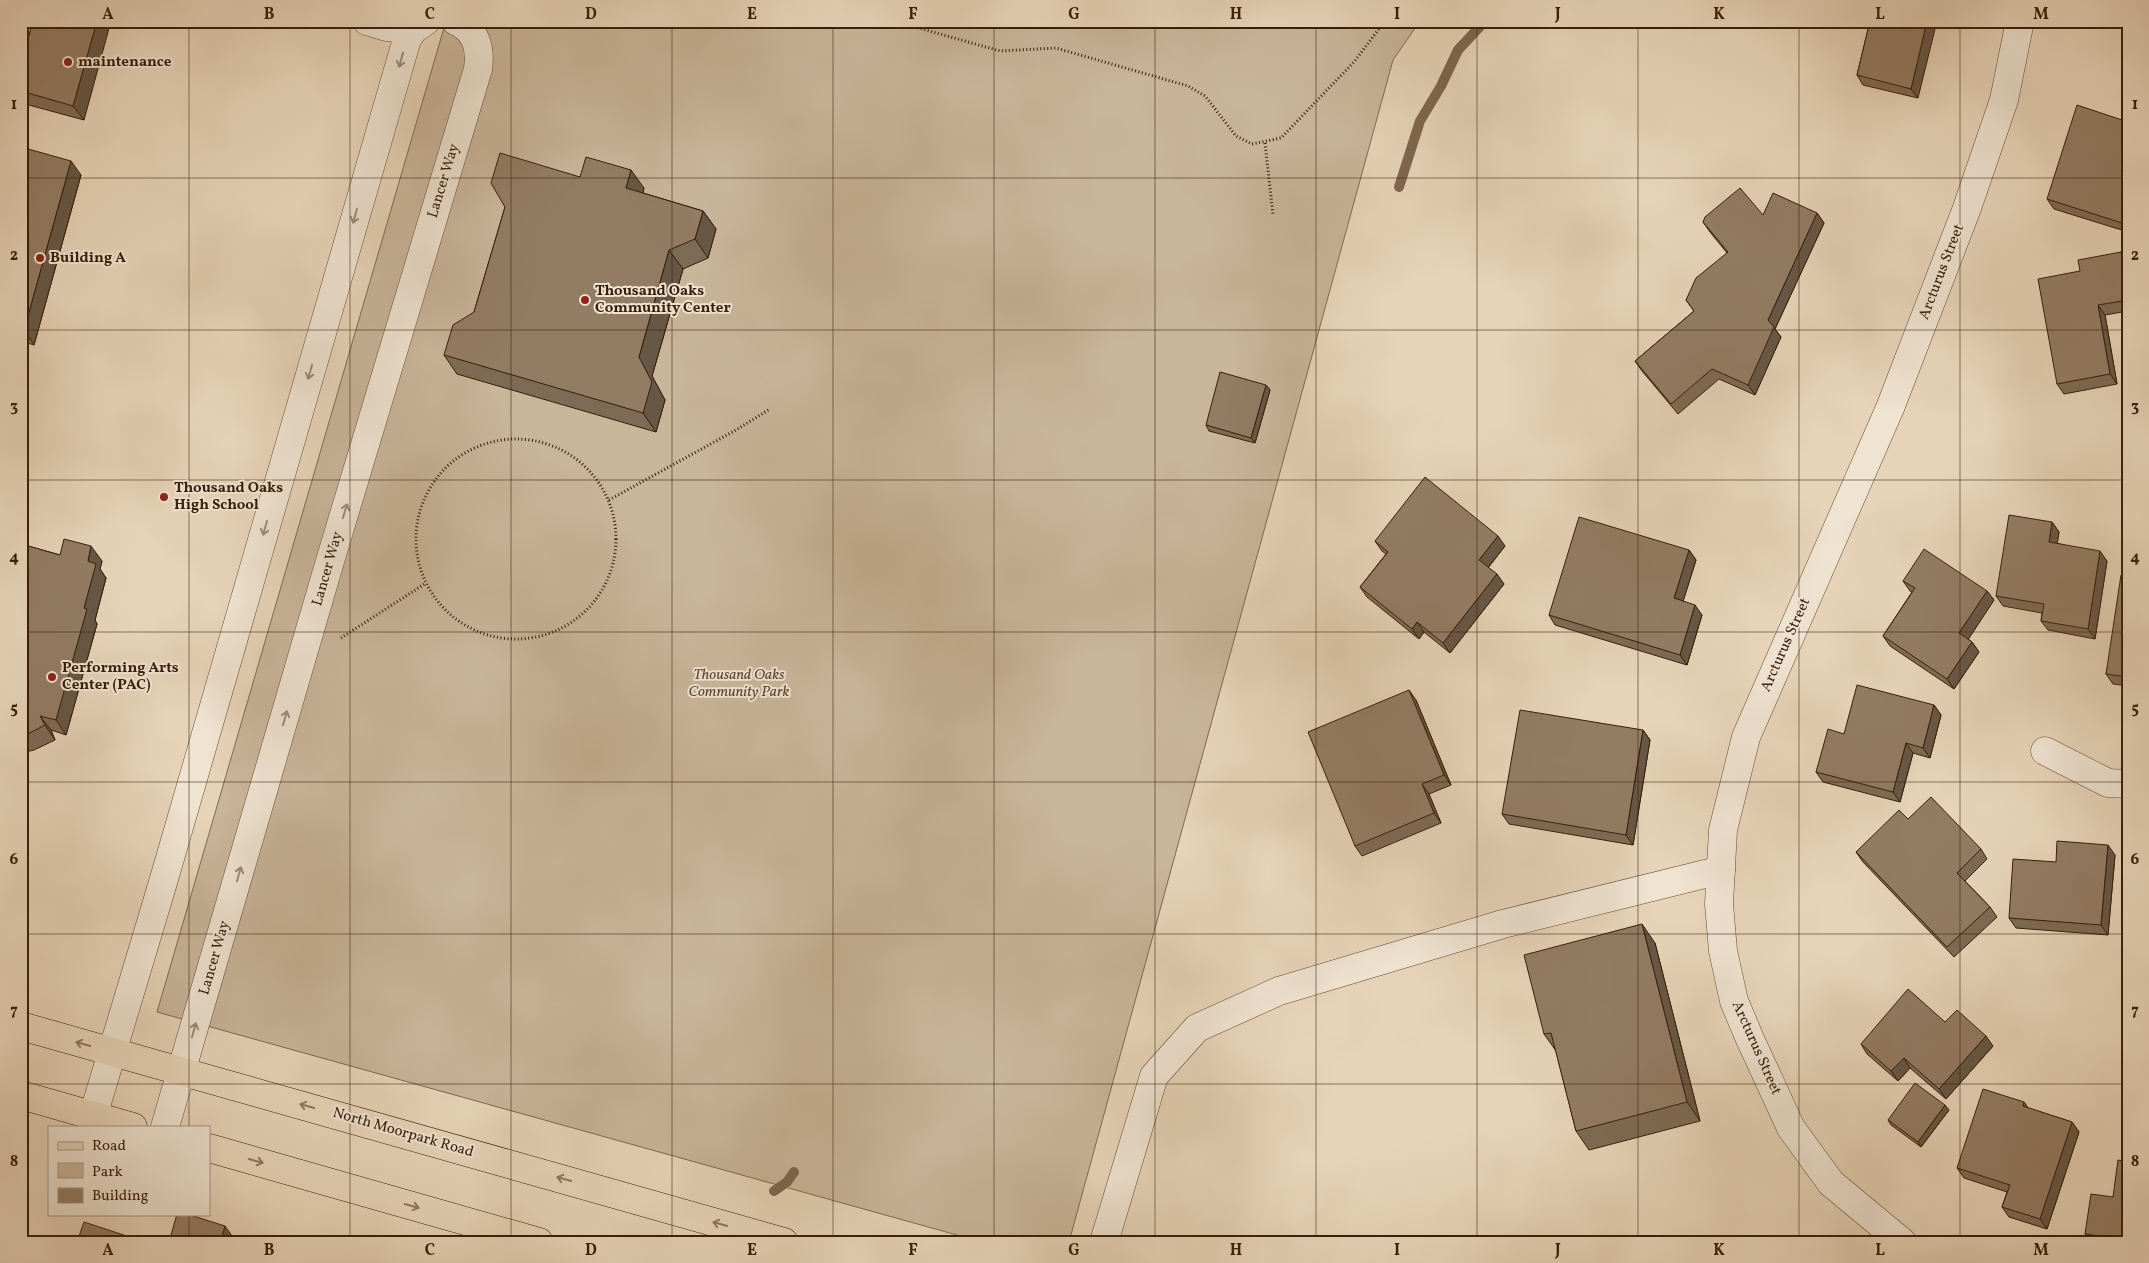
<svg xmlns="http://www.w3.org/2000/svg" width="2149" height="1263" font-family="Vollkorn,serif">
<rect width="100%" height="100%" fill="#e7d4b8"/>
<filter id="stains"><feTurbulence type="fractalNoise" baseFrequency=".004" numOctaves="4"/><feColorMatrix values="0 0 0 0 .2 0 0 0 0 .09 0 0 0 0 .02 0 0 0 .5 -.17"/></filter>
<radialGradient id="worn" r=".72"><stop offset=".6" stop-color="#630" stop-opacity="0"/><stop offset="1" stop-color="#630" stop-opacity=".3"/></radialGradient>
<path fill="#c9b59a" stroke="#806951" d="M446,21H1420L1393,60L1069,1242H982L157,1012Z"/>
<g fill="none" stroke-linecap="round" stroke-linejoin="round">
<g stroke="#7e664e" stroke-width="10">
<path d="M1399,187L1420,121L1441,86L1458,50L1485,21"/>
<path d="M774,1191L787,1182L794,1172"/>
</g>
<defs>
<g id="minor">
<path d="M367,21L387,27L414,29"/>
<path d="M2045,751L2108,783L2128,784"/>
<path d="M93,1116L164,879L407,39L414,29L426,21"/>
<path d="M165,1127L330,561L478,69C481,48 476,30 456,21"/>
<path d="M1104,1242L1154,1076L1197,1028L1279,991L1503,924L1721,870"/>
<path d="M1902,1242L1831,1183L1791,1128L1750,1039L1734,1001L1723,951L1719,904L1723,830L1746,737L1890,408L1967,208L2004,100L2020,21"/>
</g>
<g id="major">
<path d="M21,1026L784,1242"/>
<path d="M21,1095L133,1127"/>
<path d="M209,1148L539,1242"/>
</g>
</defs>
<use href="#minor" stroke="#644b34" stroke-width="29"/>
<use href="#major" stroke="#381d08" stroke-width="29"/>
<g stroke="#381d08" stroke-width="3" stroke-dasharray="1 2.5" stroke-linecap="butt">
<path d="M894,21L1000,51L1056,48L1188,86L1205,96L1236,136L1252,144L1281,138L1354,62L1385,21"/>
<path d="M1265,143L1273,215"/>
<circle cx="516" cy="539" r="100"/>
<path d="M609,500L736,430L770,409"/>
<path d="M341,638L426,583"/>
</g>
<use href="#minor" stroke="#efe3d1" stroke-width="28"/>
<use href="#major" stroke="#e7d4b8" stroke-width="28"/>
</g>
<g fill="#7e6b56" stroke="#381d08">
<path d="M33,21L84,120L25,104L21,98V65Z"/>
<path d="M1870,21L1918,98L1863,85L1857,75Z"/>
<path d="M2128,122V232L2054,209L2047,199Z"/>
<path d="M21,147L81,175L34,345L21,341Z"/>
<path d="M580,177L644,188L643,193L703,211L716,229L708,258L683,269L652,376L665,400L656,432L457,374L444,355L474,312L505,207Z"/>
<path d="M1817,213L1824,223L1775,329L1781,337L1755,395L1719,379L1678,414L1642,371L1635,361L1694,311L1686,300L1727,253L1710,232L1703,222L1763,215Z"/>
<path d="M2121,252L2128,263V311L2105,315L2117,384L2064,394L2057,384L2080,271Z"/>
<path d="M1266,385L1270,390L1255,443L1209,431L1206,425Z"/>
<path d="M2052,522L2059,532L2057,543L2107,561L2095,639L2048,630L2041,621L2042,613L2003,606L1996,596Z"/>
<path d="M1375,541L1505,546L1488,568L1504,584L1450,653L1424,632L1419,639L1367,597L1360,587L1386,554L1382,551Z"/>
<path d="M21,544L60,555L102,561L100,569L106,578L95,620L97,624L66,735L51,730L55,740L34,750L26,752L21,751Z"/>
<path d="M1689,550L1696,560L1683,601L1702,615L1687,665L1555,625L1549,615Z"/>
<path d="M2128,576V686L2113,684L2106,674Z"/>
<path d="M1903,581L1987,591L1994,600L1968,639L1972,642L1979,652L1954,689L1890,646L1883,636L1912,592L1910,591Z"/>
<path d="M1416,700L1451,785L1429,794L1441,823L1362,856L1355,846Z"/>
<path d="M1934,705L1941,715L1930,758L1913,753L1900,802L1823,782L1816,772L1844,734Z"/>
<path d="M1643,730L1650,740L1633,845L1509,824L1502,814Z"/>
<path d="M1908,819L1981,849L1987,859L1965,881L1990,907L1997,917L1954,957L1863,862L1856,852Z"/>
<path d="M2128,850V955L2123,949Z"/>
<path d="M2115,855L2108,935L2016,928L2009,918L2056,862Z"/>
<path d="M1655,943L1700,1121L1589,1150L1576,1131L1556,1051L1544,1034Z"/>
<path d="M1945,1022L1993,1046L1946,1099L1910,1068L1898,1081L1867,1054L1861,1044Z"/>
<path d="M2028,1108L2072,1122L2079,1132L2047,1229L2009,1217L2002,1207L2007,1192L1964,1178L1957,1168Z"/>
<path d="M1949,1110L1921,1147L1891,1125L1888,1120Z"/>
<path d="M2128,1162V1242H2091L2085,1234L2113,1197Z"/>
</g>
<g fill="#675746" stroke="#381d08">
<path d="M97,21H111L84,120L73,106Z"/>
<path d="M1927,21H1937L1918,98L1911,89Z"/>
<path d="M2128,151V180L2121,171Z"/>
<path d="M71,161L81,175L34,345L24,330Z"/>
<path d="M631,170L644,188L639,207L626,188Z"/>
<path d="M2128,204V231L2122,223Z"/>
<path d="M703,211L716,229L708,258L695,239Z"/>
<path d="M1817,213L1824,223L1775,329L1781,337L1755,395L1748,385L1768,320Z"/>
<path d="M669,250L683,269L652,376L665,400L656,432L643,413L639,357Z"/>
<path d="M2121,252L2127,262L2128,292Z"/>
<path d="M2098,305L2105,315L2117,384L2110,374Z"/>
<path d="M1266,385L1270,390L1255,443L1251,438Z"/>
<path d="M2052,522L2059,532L2056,552L2049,542Z"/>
<path d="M1498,536L1505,546L1486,570L1479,560Z"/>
<path d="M91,546L102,561L100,569L106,578L95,620L97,624L66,735L56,720L84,608L88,561Z"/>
<path d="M1689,550L1696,560L1681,608L1674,598Z"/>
<path d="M2100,551L2107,561L2095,639L2088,629Z"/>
<path d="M1497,574L1504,584L1450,653L1443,643Z"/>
<path d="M1987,591L1994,600L1966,643L1959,633Z"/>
<path d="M1695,605L1702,615L1687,665L1680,655Z"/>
<path d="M1417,622L1424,632L1419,639L1412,629Z"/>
<path d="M1972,642L1979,652L1954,689L1947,679Z"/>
<path d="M1409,690L1416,700L1451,785L1444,775Z"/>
<path d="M1934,705L1941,715L1930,758L1923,748Z"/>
<path d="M40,716L51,730L55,740L45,725Z"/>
<path d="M1643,730L1650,740L1633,845L1626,835Z"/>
<path d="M1906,743L1913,753L1900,802L1893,792Z"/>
<path d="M1422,784L1429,794L1441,823L1434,813Z"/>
<path d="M2108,845L2115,855L2108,935L2101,925Z"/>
<path d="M1642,924L1655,943L1700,1121L1687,1102Z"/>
<path d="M1986,1036L1993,1046L1946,1099L1939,1089Z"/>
<path d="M1904,1058L1910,1068L1898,1081L1891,1071Z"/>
<path d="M2024,1102L2031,1112L2023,1106Z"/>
<path d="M1945,1105L1949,1110L1921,1147L1918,1142Z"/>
<path d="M2072,1122L2079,1132L2047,1229L2040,1219Z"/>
<path d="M225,1226L232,1236L230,1242H220Z"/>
</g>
<g fill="#937c64" stroke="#381d08">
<path d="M33,21H97L73,106L21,91V65Z"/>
<path d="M1870,21H1927L1911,89L1857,75Z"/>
<path d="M2077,105L2128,122V151L2121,171L2128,173V204L2122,223L2047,199Z"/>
<path d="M21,147L71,161L24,330H21Z"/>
<path d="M500,153L580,177L586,157L631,170L626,188L703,211L695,239L669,250L639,357L652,382L643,413L444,355L453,325L474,312L505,207L491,183Z"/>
<path d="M1740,188L1763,215L1773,193L1817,213L1768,320L1774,327L1748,385L1712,369L1671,404L1635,361L1694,311L1686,300L1696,278L1728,252L1703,222L1705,217Z"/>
<path d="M2121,252L2128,292V300L2098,305L2110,374L2057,384L2038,279L2080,271L2078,260Z"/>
<path d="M1220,372L1266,385L1251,438L1206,425Z"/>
<path d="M1425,477L1498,536L1479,560L1497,574L1443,643L1417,622L1412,629L1360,587L1388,552L1375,541Z"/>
<path d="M2009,515L2052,522L2049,542L2100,551L2088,629L2041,621L2044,604L1996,596Z"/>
<path d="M1579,517L1689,550L1674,598L1695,605L1680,655L1549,615Z"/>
<path d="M64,539L91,546L88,561L96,564L84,608L87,609L56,720L40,716L45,725L24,736H21V544L60,555Z"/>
<path d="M1924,549L1987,591L1959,633L1972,642L1947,679L1883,636L1915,588L1903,581Z"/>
<path d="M2121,575L2128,576V677L2106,674Z"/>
<path d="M1857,685L1934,705L1923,748L1906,743L1893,792L1816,772L1828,729L1844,734Z"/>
<path d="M1409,690L1444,775L1422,784L1434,813L1355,846L1308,732Z"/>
<path d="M1520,710L1643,730L1626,835L1502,814Z"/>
<path d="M1931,797L1981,849L1957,873L1990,907L1947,947L1856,852L1899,810L1908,819Z"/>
<path d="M2057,841L2108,845L2101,925L2009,918L2013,859L2056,862Z"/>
<path d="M2125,850H2128V949H2123Z"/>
<path d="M1642,924L1687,1102L1576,1131L1551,1033L1544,1034L1524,955Z"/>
<path d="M1908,989L1945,1022L1957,1010L1986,1036L1939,1089L1904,1058L1891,1071L1861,1044Z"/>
<path d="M1915,1083L1945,1105L1918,1142L1888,1120Z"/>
<path d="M1983,1089L2024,1102L2023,1106L2072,1122L2040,1219L2002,1207L2010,1185L1957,1168Z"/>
<path d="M2118,1160L2128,1162V1240L2085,1234L2091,1194L2113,1197Z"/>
<path d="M177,1214H187L225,1226L220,1242H169Z"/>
<path d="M84,1222L145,1242H77Z"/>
<path d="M1785,1236L1786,1242H1764Z"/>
</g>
<defs><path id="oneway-shaft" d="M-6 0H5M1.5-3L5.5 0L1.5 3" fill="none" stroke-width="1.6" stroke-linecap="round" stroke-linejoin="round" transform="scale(1.25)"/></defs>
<g stroke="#9d8a77">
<use href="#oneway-shaft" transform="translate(401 60) rotate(106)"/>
<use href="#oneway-shaft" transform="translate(355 216) rotate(106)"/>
<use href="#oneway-shaft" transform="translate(310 372) rotate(106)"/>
<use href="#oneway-shaft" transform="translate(345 511) rotate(-73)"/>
<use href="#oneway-shaft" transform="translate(265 528) rotate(106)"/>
<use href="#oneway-shaft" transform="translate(285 718) rotate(-74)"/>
<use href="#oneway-shaft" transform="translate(239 874) rotate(-74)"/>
<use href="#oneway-shaft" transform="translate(194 1030) rotate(-74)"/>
</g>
<g stroke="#907860">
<use href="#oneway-shaft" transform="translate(83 1044) rotate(-164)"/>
<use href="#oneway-shaft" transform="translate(307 1106) rotate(-164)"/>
<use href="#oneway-shaft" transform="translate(256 1161) rotate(16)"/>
<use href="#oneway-shaft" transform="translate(564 1179) rotate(-164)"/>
<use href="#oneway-shaft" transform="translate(412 1206) rotate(16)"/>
<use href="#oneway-shaft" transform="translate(720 1224) rotate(-164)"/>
</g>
<path fill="none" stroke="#381d08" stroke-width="1" stroke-opacity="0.55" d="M189,21V1127M350,21V1242M511,21V1242M672,21V1242M833,21V1242M994,21V1242M1155,21V1242M1316,21V1242M1477,21V1242M1638,21V1242M1799,21V1242M1960,21V1242M21,178H2128M21,330H2128M21,480H2128M21,632H2128M21,782H2128M21,934H2128M21,1084H2128M189,1214V1242"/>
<g fill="#8f2418" stroke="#efe3d1" stroke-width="2">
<circle cx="68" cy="62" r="5"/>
<circle cx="40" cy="258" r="5"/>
<circle cx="585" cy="300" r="5"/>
<circle cx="164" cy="497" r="5"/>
<circle cx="52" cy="677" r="5"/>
</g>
<g text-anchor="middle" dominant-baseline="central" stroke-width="4" stroke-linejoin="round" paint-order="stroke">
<g font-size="15" font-weight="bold" fill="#381d08" stroke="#efe3d1" text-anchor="start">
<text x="78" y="62">maintenance</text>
<text x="50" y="258">Building A</text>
<text x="595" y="291">Thousand Oaks<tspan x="595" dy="17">Community Center</tspan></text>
<text x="174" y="488">Thousand Oaks<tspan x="174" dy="17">High School</tspan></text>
<text x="62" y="668">Performing Arts<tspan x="62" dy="17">Center (PAC)</tspan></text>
</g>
<g font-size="15" fill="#381d08" stroke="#efe3d1">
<text transform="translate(444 181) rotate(-73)">Lancer Way</text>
<text transform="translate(1942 272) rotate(-69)">Arcturus Street</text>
<text transform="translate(328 569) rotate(-74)">Lancer Way</text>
<text transform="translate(1786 645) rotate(-66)">Arcturus Street</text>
<text transform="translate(215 958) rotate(-74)">Lancer Way</text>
<text transform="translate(1756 1048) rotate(66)">Arcturus Street</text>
<text transform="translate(403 1133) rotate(16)">North Moorpark Road</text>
</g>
<g font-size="15" font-style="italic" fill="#5c432c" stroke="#efe3d1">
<text x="739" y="675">Thousand Oaks<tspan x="739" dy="17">Community Park</tspan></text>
</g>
</g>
<rect width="2149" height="1263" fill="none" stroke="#e7d4b8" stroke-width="55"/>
<rect x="48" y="1126" width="162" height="90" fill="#efe3d1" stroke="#a69481"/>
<rect x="58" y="1142" width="25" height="8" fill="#e7d4b8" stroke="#a69481"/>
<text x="92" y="1150" font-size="15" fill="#381d08">Road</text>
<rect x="58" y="1163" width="25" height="15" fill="#c9b59a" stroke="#a69481"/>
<text x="92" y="1176" font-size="15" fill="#381d08">Park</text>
<rect x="58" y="1188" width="25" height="15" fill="#937c64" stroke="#a69481"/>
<text x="92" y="1200" font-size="15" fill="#381d08">Building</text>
<rect x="28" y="28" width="2094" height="1208" fill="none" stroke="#381d08" stroke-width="2"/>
<g font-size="16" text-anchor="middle" font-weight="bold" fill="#381d08">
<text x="108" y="19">A</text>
<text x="269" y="19">B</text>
<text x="430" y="19">C</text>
<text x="591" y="19">D</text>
<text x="752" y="19">E</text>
<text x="913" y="19">F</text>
<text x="1074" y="19">G</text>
<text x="1236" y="19">H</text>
<text x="1397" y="19">I</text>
<text x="1558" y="19">J</text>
<text x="1719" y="19">K</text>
<text x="1880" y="19">L</text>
<text x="2041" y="19">M</text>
<text x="14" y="109">1</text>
<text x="2135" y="109">1</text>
<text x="14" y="260">2</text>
<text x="2135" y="260">2</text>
<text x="14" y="411">3</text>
<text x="2135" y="411">3</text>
<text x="14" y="562">4</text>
<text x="2135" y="562">4</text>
<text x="14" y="713">5</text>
<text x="2135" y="713">5</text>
<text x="14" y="864">6</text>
<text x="2135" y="864">6</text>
<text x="14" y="1015">7</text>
<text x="2135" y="1015">7</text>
<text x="14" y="1166">8</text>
<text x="2135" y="1166">8</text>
<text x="108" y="1255">A</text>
<text x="269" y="1255">B</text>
<text x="430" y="1255">C</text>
<text x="591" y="1255">D</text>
<text x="752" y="1255">E</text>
<text x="913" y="1255">F</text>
<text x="1074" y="1255">G</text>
<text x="1236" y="1255">H</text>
<text x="1397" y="1255">I</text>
<text x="1558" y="1255">J</text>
<text x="1719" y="1255">K</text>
<text x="1880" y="1255">L</text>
<text x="2041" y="1255">M</text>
</g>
<rect width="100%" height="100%" filter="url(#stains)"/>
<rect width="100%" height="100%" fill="url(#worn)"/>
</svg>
